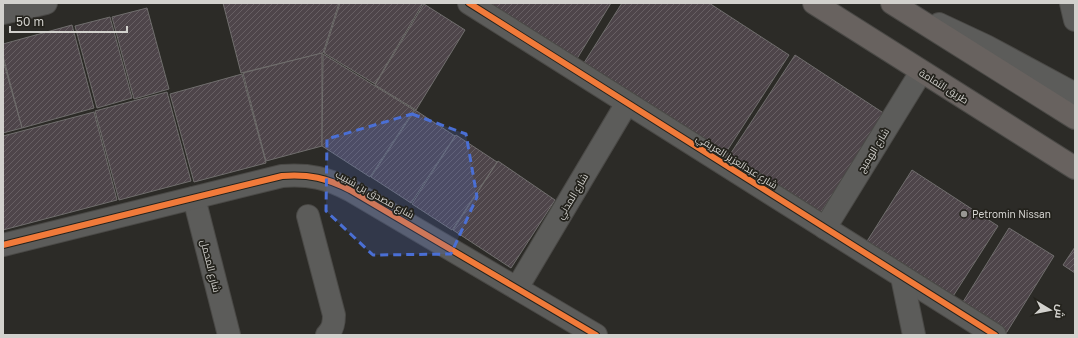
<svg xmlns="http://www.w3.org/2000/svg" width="1078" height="338" font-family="'Golos Text',Cairo,sans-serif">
<defs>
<pattern id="building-hatch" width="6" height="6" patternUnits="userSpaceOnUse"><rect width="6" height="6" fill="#4e454a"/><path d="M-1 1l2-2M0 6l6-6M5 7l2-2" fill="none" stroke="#675f63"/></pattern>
</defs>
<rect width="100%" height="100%" fill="#2c2b27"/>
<g fill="url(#building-hatch)" stroke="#706e6d">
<path d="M223,3H339L323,53L241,73Z"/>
<path d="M340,3H423L375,84L324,53Z"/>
<path d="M489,3H611L575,62Z"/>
<path d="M622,3H709L789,55L723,157L582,66Z"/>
<path d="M424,4L465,30L416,110L375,85Z"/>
<path d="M147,8L169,89L134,99L112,17Z"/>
<path d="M110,17L132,98L97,108L75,26Z"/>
<path d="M72,25L94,108L22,128L3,56V44Z"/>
<path d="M322,53V146L266,161L243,73Z"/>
<path d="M323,54L414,110L370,177L322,146Z"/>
<path d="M795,55L885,114L819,215L729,156Z"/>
<path d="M3,60L22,128L3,133Z"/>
<path d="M242,74L266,163L194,182L170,94Z"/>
<path d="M167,92L191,181L119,200L95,111Z"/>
<path d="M415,110L455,136L411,203L371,177Z"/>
<path d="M94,112L117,200L3,230V136Z"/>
<path d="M456,135L497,162L452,230L412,204Z"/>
<path d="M498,161L555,200L511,268L453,230Z"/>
<path d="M912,170L998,226L950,301L864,246Z"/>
<path d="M1009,228L1054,256L1005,335L958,310Z"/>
<path d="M1075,247V273L1063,265Z"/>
</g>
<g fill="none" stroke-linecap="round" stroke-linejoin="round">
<defs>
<g id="minor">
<path d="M469,3L995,335"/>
<path d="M1071,3L1075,20"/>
<path d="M3,13L46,3"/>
<path d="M939,24L986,46L1075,94"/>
<path d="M194,198L229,335"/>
<path d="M308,216L334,315C334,323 333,329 327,335"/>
<path d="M825,228L921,72"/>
<path d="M3,245L282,176C309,174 327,178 350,190L596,335"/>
<path d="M902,277L914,335"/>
<path d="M517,288L627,103"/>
</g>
<g id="major">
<path d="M814,3L1075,168"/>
<path d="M892,3L1075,118"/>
</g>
</defs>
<use href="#minor" stroke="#4a4946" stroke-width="24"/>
<use href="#major" stroke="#4a4946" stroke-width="24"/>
<use href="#minor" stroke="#5c5c5a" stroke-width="22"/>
<use href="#major" stroke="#68625f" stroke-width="22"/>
<defs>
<g id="cycleway">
<path d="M469,3L995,335"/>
<path d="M3,245L282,176C309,174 327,178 350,190L596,335"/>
</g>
</defs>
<use href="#cycleway" stroke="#24231d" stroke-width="8"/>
<use href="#cycleway" stroke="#f17a3a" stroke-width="6"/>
</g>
<path fill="#4a6fd5" fill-opacity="0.2" stroke="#4a6fd5" stroke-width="3" stroke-dasharray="8 5" stroke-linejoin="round" d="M412,114L466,134L477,197L451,254L373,255L326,211L327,139Z"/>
<circle fill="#989793" stroke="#24231d" stroke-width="1.5" cx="964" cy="214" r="4"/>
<g text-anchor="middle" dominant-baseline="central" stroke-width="3.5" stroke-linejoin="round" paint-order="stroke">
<g font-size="10" fill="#d2d1cd" stroke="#24231d">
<text transform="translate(944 86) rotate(32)">طريق الثمامة</text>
<text transform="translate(873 150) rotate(-58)">شارع الهميج</text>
<text transform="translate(737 161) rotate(32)">شارع عبدالعزيز العريفي</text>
<text transform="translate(375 194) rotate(29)">شارع مصدق بن شبيب</text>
<text transform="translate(572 196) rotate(-59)">شارع المدني</text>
<text transform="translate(211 266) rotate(76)">شارع المحمل</text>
</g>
<g font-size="10" fill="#d2d1cd" stroke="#24231d" text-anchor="start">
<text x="972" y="214">Petromin Nissan</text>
</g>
</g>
<rect width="1078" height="338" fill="none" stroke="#d2d1cd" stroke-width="8"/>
<g transform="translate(1050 310) rotate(100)" stroke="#24231d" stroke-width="3" paint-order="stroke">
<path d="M0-3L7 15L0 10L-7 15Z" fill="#d2d1cd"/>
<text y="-6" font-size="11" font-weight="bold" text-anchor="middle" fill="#d2d1cd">ش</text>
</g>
<path d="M10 26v6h117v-6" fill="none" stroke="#d2d1cd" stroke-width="2"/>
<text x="16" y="26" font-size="12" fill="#d2d1cd" stroke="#24231d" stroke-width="3" paint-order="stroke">50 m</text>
</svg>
